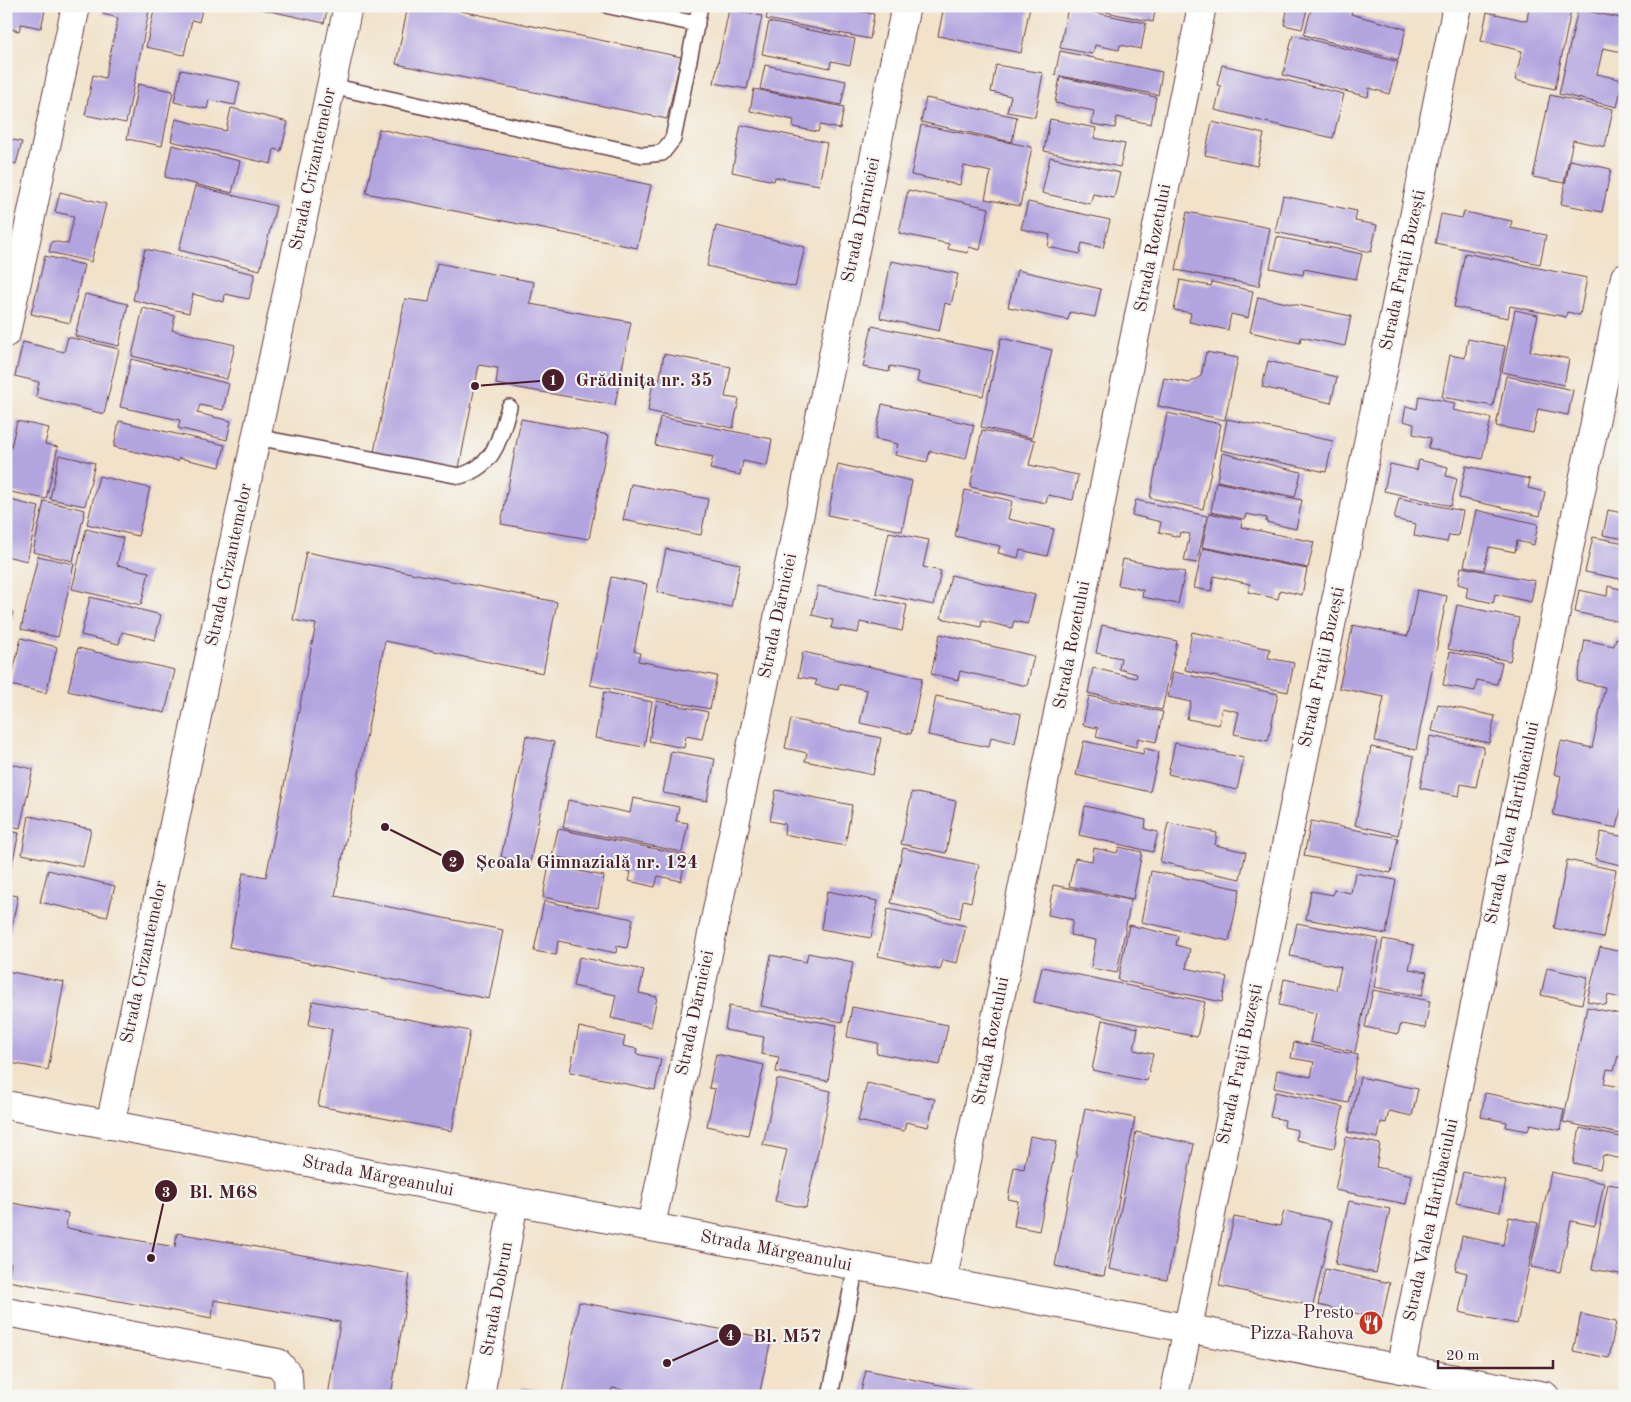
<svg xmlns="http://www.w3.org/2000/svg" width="1631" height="1402" font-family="'Old Standard TT',serif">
<rect width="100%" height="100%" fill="#f6f6f2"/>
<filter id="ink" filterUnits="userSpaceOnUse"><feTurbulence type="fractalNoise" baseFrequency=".02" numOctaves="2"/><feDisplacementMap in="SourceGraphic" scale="10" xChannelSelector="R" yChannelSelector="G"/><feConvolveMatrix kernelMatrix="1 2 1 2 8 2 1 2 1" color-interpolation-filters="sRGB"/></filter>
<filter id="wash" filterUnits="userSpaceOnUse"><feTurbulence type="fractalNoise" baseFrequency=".0096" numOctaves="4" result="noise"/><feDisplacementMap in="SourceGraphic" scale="20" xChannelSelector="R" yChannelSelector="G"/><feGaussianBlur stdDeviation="1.12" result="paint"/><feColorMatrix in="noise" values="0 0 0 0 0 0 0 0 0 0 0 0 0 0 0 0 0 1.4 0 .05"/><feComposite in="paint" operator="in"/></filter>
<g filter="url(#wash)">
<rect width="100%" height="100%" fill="#f1e2c9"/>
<g id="blocks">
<g fill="#b2a4df">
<path d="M6,6H46L41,28L21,24L19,31L6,28Z"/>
<path d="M104,6H150L126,123L85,115L93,75L105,78L118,18L103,14Z"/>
<path d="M155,6H203L199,22L192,20L184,55L146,47Z"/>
<path d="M248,6H328L324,23Z"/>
<path d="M408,6H437L681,57L667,119L396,64Z"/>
<path d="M769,6H832L874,14L870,39L766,19Z"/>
<path d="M944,6H1030L1021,53L938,36Z"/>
<path d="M1078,6H1156L1153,22Z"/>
<path d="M1288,6H1308L1302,29L1284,25Z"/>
<path d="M1312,6H1353L1351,14L1406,29L1398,60L1304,35Z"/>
<path d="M1529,6H1572L1555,89L1515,80L1522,51L1481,41L1487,12L1527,21Z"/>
<path d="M1068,7L1146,23L1141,49L1120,45L1119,50L1095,45L1093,54L1060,48Z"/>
<path d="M729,9L762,16L747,89L714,83Z"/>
<path d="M1578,9L1625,19V49H1622V52L1603,48L1597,74L1623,80L1617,107L1559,94Z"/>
<path d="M769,22L855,39L850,65L831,61L830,68L762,54Z"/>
<path d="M1293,35L1398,62L1389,94L1369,88L1368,97L1283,75Z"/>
<path d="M1060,51L1162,72L1158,95L1055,75Z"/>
<path d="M765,65L846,81L841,105L760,89Z"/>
<path d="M996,65L1043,73L1035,117L1007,112L1011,96L991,92Z"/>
<path d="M1222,65L1344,94L1333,138L1215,110L1221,86L1217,85Z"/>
<path d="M181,70L240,82L235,105L209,100L207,109L174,102Z"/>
<path d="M1060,77L1156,97L1151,124L1117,117L1115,128L1092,124L1094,111L1055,103Z"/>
<path d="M138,84L173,91L162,146L127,139Z"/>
<path d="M754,89L844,107L840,129L820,125L818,132L793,127L794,120L750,111Z"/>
<path d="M1550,95L1613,109L1605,147L1573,140L1564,183L1533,177Z"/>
<path d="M926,98L1017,117L1012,142L921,122Z"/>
<path d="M231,108L288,122L281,151L274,149L271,164L171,141L176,119L226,131Z"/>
<path d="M1050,119L1096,128L1094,138L1125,144L1120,167L1044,151Z"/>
<path d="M1212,122L1264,134L1257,166L1205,155Z"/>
<path d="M741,125L827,143L819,185L775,177L774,181L732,172Z"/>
<path d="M921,125L1032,147L1020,206L985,199L991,172L964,166L960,185L911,175Z"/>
<path d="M379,129L651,185L637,248L366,193Z"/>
<path d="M6,138L22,142L16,164L6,162Z"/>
<path d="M172,145L240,161L232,193L165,177Z"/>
<path d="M1050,157L1120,173L1114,198L1093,194L1090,204L1042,193Z"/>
<path d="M1570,160L1611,169L1602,212L1561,204Z"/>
<path d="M195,186L276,206L260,270L179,250Z"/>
<path d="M908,190L989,208L980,250L969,247L968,253L948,249L949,244L899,233Z"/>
<path d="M60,192L106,204L91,262L49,252L52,241L68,244L74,216L55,212Z"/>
<path d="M1283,196L1357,211L1355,221L1377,225L1371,252L1275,232Z"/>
<path d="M1028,202L1110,220L1103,248L1082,243L1080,254L1048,247L1050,235L1021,229Z"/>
<path d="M1187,212L1270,228L1259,286L1176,270Z"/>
<path d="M1464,212L1512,221L1510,228L1546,235L1540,264L1435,243L1441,214L1462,218Z"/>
<path d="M716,226L805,247L795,287L707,266Z"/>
<path d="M1277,237L1362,254L1356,279L1304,269L1303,275L1270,268Z"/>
<path d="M145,249L255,274L249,299L225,294L224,302L193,294L189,313L133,300Z"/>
<path d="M1465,253L1587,278L1580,315L1567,312L1566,317L1510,306L1508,318L1454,307Z"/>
<path d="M45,256L84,265L70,323L31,314Z"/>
<path d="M891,261L958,274L951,305L945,303L939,331L880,318Z"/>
<path d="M437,263L534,282L530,304L631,322L615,405L496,384L498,368L479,365L459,468L374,452L405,299L429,302Z"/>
<path d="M1017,270L1101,289L1095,317L1070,312L1068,320L1008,307Z"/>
<path d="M1180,280L1211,286L1212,282L1253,291L1248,318L1231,314L1228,330L1189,322L1191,313L1174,310Z"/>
<path d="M85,294L128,304L119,346L75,336Z"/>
<path d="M1258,297L1351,316L1345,346L1301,337L1300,343L1250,332Z"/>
<path d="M143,308L175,316L172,330L235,345L227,379L132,356Z"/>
<path d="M1515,310L1538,315L1530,351L1569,359L1564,385L1502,372Z"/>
<path d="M872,326L993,351L983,396L917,382L919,372L890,366L889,372L863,367Z"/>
<path d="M68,337L119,349L104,414L36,397L39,382L15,376L23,342L64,352Z"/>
<path d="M1001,338L1052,350L1032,438L981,427Z"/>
<path d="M1468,339L1505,346L1493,406L1442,397L1450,355L1465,358Z"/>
<path d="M1206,352L1238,358L1225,420L1158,406L1164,378L1189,383L1201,376Z"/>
<path d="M664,354L731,367L725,397L739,399L733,428L648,411L653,381L659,382Z"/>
<path d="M131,359L229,384L223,410L200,405L197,413L231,421L227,440L178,428L180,420L120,407Z"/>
<path d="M1268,361L1337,377L1331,403L1262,387Z"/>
<path d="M1506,376L1573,390L1568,415L1538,409L1533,433L1496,426Z"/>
<path d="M1624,381H1625V411L1618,410Z"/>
<path d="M1419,396L1455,403L1453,410L1491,418L1482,459L1428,448L1431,438L1413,434L1414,424L1403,421L1406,406L1417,409Z"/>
<path d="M882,404L974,425L966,459L930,451L927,462L895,455L898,444L875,439Z"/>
<path d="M1167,413L1221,424L1203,509L1150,498Z"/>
<path d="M660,417L772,439L767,466L743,461L740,475L710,469L713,457L655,445Z"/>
<path d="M521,419L609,435L589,539L501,524Z"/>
<path d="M1227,419L1333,441L1326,472L1221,450Z"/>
<path d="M17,421L49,428L45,444L58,447L46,499L6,491V469Z"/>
<path d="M119,421L225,445L220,467L179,458L178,461L114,447Z"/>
<path d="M982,430L1035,440L1029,465L1078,475L1073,500L1048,495L1046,503L970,487Z"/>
<path d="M1222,453L1301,472L1295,497L1217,481Z"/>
<path d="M59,455L95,463L85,506L50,499Z"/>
<path d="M1419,460L1448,467L1446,476L1457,479L1451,506L1384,491L1390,464L1417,470Z"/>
<path d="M838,464L912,481L902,531L828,515Z"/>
<path d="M1466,466L1530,479L1528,488L1545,492L1540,516L1459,498Z"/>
<path d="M99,476L150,488L138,536L87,524Z"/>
<path d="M1216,482L1302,500L1296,529L1266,522L1267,518L1246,514L1245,519L1211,512Z"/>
<path d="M631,484L708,499L701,535L623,520Z"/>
<path d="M965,490L1012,501L1008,519L1054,529L1047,556L1020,550L1018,558L998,553L1000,546L955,536Z"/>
<path d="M1399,498L1463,511L1458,536L1449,535L1447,542L1414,536L1416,524L1394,519Z"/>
<path d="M6,499L39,507L27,561L6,556Z"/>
<path d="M1136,500L1207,516L1197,563L1184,561L1190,534L1180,532L1179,537L1159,532L1161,522L1132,515Z"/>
<path d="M44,501L85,510L73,561L33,552Z"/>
<path d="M1624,506L1625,539L1603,535L1608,510L1622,513Z"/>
<path d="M1476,510L1538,524L1534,545L1517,541L1515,552L1489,547L1484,570L1464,566Z"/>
<path d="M1209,513L1242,520L1241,527L1314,542L1308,568L1202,547Z"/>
<path d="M86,529L123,538L117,565L149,572L141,605L72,589Z"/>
<path d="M889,532L929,540L923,567L941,571L934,605L876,593Z"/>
<path d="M1593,537L1625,543V580L1585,572Z"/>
<path d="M1203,548L1307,569L1302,595L1280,590L1278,599L1248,592L1250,584L1214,576L1211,591L1194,588Z"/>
<path d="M666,549L740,564L731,607L657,592Z"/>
<path d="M306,552L557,602L543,673L385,641L335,896L503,930L489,999L229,947L243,873L266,877L316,624L293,620Z"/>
<path d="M38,556L74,564L58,637L21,629Z"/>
<path d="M1123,559L1185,572L1178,604L1142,597L1143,590L1118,585Z"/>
<path d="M1461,567L1535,581L1531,602L1495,594L1493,603L1466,597L1468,587L1458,584Z"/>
<path d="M951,575L1035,595L1028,624L1014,621L1012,628L982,621L981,627L941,618Z"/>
<path d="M611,577L647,584L634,651L640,653L638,661L717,676L710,709L590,685Z"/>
<path d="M818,586L907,605L902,631L860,622L858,633L831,628L833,620L812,615Z"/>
<path d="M1608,586L1625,590V623L1575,612L1579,590L1607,596Z"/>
<path d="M1417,590L1447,596L1416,750L1375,741L1384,697L1339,688L1353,625L1408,636Z"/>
<path d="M90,597L161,615L155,640L122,632L119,644L81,635Z"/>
<path d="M1457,605L1519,618L1510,661L1448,649Z"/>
<path d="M6,610L13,612L7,639H6Z"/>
<path d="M1102,625L1177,641L1162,710L1088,693L1093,668L1136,678L1137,674L1119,669L1121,658L1096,653Z"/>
<path d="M1192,632L1270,649L1268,658L1294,663L1288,692L1185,670Z"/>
<path d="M940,634L1034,656L1027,686L960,671L958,680L931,674Z"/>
<path d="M21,638L57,647L46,693L10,685Z"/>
<path d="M1616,638L1625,640V791L1617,828L1553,815L1561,776L1554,774L1561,741L1592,748L1605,687L1577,681L1585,640L1614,646Z"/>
<path d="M78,648L175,670L165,713L68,691Z"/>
<path d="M803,652L922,678L911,734L860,723L867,690L839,684L838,690L815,685L817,680L798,677Z"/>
<path d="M1450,652L1502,663L1497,684L1477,680L1475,691L1443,685Z"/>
<path d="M1173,672L1278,694L1268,741L1234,734L1239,712L1222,708L1219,725L1187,719L1191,702L1168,697Z"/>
<path d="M604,692L652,702L644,747L595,738Z"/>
<path d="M936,696L1021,714L1015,743L991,737L989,747L928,735Z"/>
<path d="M1089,696L1163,712L1156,742L1138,738L1136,747L1096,737L1098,728L1083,725Z"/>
<path d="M657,701L708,712L702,739L686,736L684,748L649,741Z"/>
<path d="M1438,704L1495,716L1489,743L1432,731Z"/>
<path d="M791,719L881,738L873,775L805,761L807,753L785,748Z"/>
<path d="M526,736L554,742L530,863L501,857Z"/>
<path d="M1430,736L1484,747L1476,787L1461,784L1459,796L1420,788Z"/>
<path d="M1084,741L1143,754L1144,748L1159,752L1150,792L1076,775Z"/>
<path d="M1175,743L1244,758L1237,790L1168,774Z"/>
<path d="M1371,747L1414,756L1398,835L1355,825Z"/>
<path d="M671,751L715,759L707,801L663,793Z"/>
<path d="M6,763L33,769L20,828L6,825Z"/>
<path d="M776,790L852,805L845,846L784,834L785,824L770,821Z"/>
<path d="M912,792L956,801L946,853L901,844Z"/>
<path d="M633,798L679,807L676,821L688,823L682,852L563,828L568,800L630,813Z"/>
<path d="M1085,806L1146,820L1145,829L1158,832L1153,852L1079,835Z"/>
<path d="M29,816L91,829L83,867L22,854Z"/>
<path d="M1311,821L1398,838L1391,873L1304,856Z"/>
<path d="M1168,823L1217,833L1215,845L1246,852L1240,879L1160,862Z"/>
<path d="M558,829L686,855L681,881L658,876L655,887L629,881L631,872L552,856Z"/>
<path d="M6,830L19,833L8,882L6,881Z"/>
<path d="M1601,832L1625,837V866L1595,859Z"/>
<path d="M1119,847L1142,852L1133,899L1069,886L1075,858L1092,861L1094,848L1117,853Z"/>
<path d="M903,848L979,865L971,902L963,900L960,918L891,903Z"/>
<path d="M1567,860L1616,870L1603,938L1554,928Z"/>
<path d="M549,865L604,876L598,908L543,897Z"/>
<path d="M48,870L115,886L107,917L40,902Z"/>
<path d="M1151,871L1240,889L1229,941L1141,922Z"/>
<path d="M1355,873L1396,880L1386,934L1306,919L1311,891L1333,895L1334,890L1351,893Z"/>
<path d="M1053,885L1131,900L1117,973L1091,968L1096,940L1070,935L1073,920L1048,915Z"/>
<path d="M827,891L878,901L871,938L821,929Z"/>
<path d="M6,894L18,896L9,940L6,939Z"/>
<path d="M544,901L633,919L627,948L617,946L616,953L558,941L556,955L534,951Z"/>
<path d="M888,909L966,926L957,963L943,960L940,970L878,956Z"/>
<path d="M1297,923L1378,939L1355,1052L1310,1042L1316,1013L1279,1005L1284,979L1336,990L1341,967L1290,956Z"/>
<path d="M1129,925L1178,936L1176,945L1190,949L1186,968L1227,977L1222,1002L1118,980Z"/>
<path d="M1383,939L1414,945L1409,969L1427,972L1422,996L1374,987Z"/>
<path d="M1600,947L1625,953V999L1608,995L1606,1005L1587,1001Z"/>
<path d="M808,953L853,962L842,1022L761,1006L771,955L806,962Z"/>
<path d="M579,957L644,970L639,993L657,997L651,1027L611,1018L616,995L573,986Z"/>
<path d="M1042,967L1205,1002L1197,1037L1034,1002Z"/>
<path d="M1547,968L1588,977L1582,1004L1541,995Z"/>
<path d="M6,971L64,982L48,1070L6,1062Z"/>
<path d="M1373,990L1430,1001L1425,1028L1401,1024L1398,1034L1365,1027Z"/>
<path d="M313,1001L470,1031L452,1131L318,1106L332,1029L309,1025Z"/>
<path d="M729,1006L837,1025L828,1081L776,1072L779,1057L761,1054L764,1037L725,1030Z"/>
<path d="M852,1007L948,1025L940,1065L876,1053L878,1043L847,1037Z"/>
<path d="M1587,1007L1625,1015V1058L1618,1056L1614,1070L1607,1069L1604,1084L1625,1088V1135L1563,1122Z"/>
<path d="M1102,1020L1138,1028L1134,1050L1153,1054L1147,1081L1092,1070Z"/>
<path d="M579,1027L625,1037L623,1046L637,1049L636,1054L661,1059L655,1090L570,1072Z"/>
<path d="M1294,1042L1358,1055L1348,1103L1274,1088L1277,1070L1311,1077L1314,1062L1291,1058Z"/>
<path d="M716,1054L764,1065L748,1135L707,1126L715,1089L709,1088Z"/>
<path d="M1360,1077L1418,1089L1412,1116L1389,1111L1386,1123L1381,1122L1378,1138L1348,1132Z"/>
<path d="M777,1079L831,1091L806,1208L775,1201L787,1150L763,1145Z"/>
<path d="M867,1083L935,1099L928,1127L906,1122L904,1131L858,1121Z"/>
<path d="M1275,1092L1343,1107L1334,1148L1296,1140L1297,1130L1284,1127L1285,1120L1270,1117Z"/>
<path d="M1485,1093L1564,1109L1560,1130L1530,1124L1528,1131L1506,1127L1507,1122L1481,1117Z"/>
<path d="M1085,1108L1135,1118L1104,1276L1055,1266Z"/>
<path d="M1580,1128L1625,1138L1623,1159L1603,1155L1600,1169L1573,1163Z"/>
<path d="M1136,1132L1194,1144L1167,1280L1109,1269Z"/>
<path d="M1030,1136L1057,1141L1039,1231L1014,1226L1018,1201L1008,1199L1014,1167L1024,1169Z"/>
<path d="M1346,1137L1380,1144L1376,1167L1412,1175L1406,1204L1335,1190Z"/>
<path d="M1463,1172L1506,1181L1500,1212L1456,1203Z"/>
<path d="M1551,1172L1604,1183L1595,1226L1571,1221L1560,1272L1531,1267Z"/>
<path d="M1608,1184L1625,1187V1275L1592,1269Z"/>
<path d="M1349,1201L1390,1209L1376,1273L1335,1264Z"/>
<path d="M6,1202L68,1213L66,1228L175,1247L177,1233L410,1274L391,1396H328L340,1322L214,1300L212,1318L8,1281L11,1263L6,1262Z"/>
<path d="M1284,1211L1332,1221L1313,1306L1219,1286L1234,1217L1280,1226Z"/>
<path d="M1509,1217L1538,1223L1517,1324L1459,1312L1467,1273L1455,1270L1462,1236L1503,1245Z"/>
<path d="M1325,1269L1390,1283L1382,1319L1318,1305Z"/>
<path d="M579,1302L771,1339L759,1396H656L612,1388L611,1396H520L522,1387L562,1394Z"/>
<path d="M1581,1314L1616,1322L1609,1358L1573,1351Z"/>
<path d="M866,1370L990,1395V1396H860Z"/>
</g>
</g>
</g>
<g filter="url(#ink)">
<use href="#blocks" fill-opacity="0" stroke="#633c43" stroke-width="1"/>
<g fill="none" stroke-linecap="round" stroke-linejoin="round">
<defs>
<g id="lane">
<path d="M609,6L697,24"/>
<path d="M331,86L643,155L662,153L673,139L700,6"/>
<path d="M256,437L460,476C496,465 499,439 509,407"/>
<path d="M830,1396L856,1266"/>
</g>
<g id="street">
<path d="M6,333L76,6"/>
<path d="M110,1125L348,6"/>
<path d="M651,1226L906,6"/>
<path d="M942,1283L1202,6"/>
<path d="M6,1312L278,1363L288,1375L289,1396"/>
<path d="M1400,1369L1625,277"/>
<path d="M480,1396L514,1201"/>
<path d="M1174,1396L1457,6"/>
</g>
<path id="secondary" d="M6,1105L1545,1396"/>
</defs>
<use href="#lane" stroke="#633c43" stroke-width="18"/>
<use href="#street" stroke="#633c43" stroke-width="30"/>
<use href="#secondary" stroke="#633c43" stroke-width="30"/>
<use href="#lane" stroke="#fff" stroke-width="15"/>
<use href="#street" stroke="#fff" stroke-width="28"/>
<use href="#secondary" stroke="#fff" stroke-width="28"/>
</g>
</g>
<defs>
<symbol id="restaurant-disc" viewBox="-11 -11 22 22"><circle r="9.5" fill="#c8321e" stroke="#f6f6f2"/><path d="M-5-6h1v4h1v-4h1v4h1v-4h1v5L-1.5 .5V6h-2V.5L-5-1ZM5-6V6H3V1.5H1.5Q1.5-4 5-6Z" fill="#fff"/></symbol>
</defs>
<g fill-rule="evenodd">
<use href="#restaurant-disc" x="1357" y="1309" width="28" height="28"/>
</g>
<g text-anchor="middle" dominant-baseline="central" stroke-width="4" stroke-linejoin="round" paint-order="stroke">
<g font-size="18" fill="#4a1f2b" stroke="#f6f6f2">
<text transform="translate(313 169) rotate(-78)">Strada Crizantemelor</text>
<text transform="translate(861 220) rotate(-78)">Strada Dărniciei</text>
<text transform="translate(1153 248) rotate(-79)">Strada Rozetului</text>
<text transform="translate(1403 270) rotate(-78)">Strada Frații Buzești</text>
<text transform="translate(229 565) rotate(-78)">Strada Crizantemelor</text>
<text transform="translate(778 616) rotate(-78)">Strada Dărniciei</text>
<text transform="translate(1072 645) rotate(-79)">Strada Rozetului</text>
<text transform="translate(1322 667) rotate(-78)">Strada Frații Buzești</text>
<text transform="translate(1512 823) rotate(-78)">Strada Valea Hârtibaciului</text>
<text transform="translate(144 962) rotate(-78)">Strada Crizantemelor</text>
<text transform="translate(695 1013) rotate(-78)">Strada Dărniciei</text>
<text transform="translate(991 1041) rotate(-79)">Strada Rozetului</text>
<text transform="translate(1240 1064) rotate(-78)">Strada Frații Buzești</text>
<text transform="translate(378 1176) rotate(11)">Strada Mărgeanului</text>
<text transform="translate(1431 1220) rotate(-78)">Strada Valea Hârtibaciului</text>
<text transform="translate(776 1251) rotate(11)">Strada Mărgeanului</text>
<text transform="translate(497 1299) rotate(-80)">Strada Dobrun</text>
</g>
<g font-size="18" fill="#4a1f2b" stroke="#f6f6f2" text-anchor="end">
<text x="1354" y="1313">Presto<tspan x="1354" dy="21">Pizza Rahova</tspan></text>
</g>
</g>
<path fill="none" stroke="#4a1f2b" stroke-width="2" d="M475 386L553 380M385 827L453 861M151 1258L166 1191M667 1363L730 1335"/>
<g fill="#4a1f2b" stroke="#f6f6f2" stroke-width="2">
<circle cx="475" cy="386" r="5"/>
<circle cx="385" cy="827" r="5"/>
<circle cx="151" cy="1258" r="5"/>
<circle cx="667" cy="1363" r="5"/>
<circle cx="553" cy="380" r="12"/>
<circle cx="453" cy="861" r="12"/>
<circle cx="166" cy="1191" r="12"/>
<circle cx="730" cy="1335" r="12"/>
</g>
<g font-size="15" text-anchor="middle" font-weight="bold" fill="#fff">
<text x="553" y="385">1</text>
<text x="453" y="867">2</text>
<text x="166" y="1197">3</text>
<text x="730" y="1340">4</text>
</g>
<g font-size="19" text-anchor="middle" font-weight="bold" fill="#4a1f2b" stroke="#f6f6f2" stroke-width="4" stroke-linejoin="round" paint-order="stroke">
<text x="644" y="386">Grădinița nr. 35</text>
<text x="587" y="868">Școala Gimnazială nr. 124</text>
<text x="223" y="1198">Bl. M68</text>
<text x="787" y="1342">Bl. M57</text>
</g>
<rect width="1631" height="1402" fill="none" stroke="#f6f6f2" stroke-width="25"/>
<path d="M1438 1360v8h115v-8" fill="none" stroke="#4a1f2b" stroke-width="2.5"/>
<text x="1446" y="1360" font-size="15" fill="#4a1f2b" stroke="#f6f6f2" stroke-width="4" paint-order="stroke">20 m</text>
</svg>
